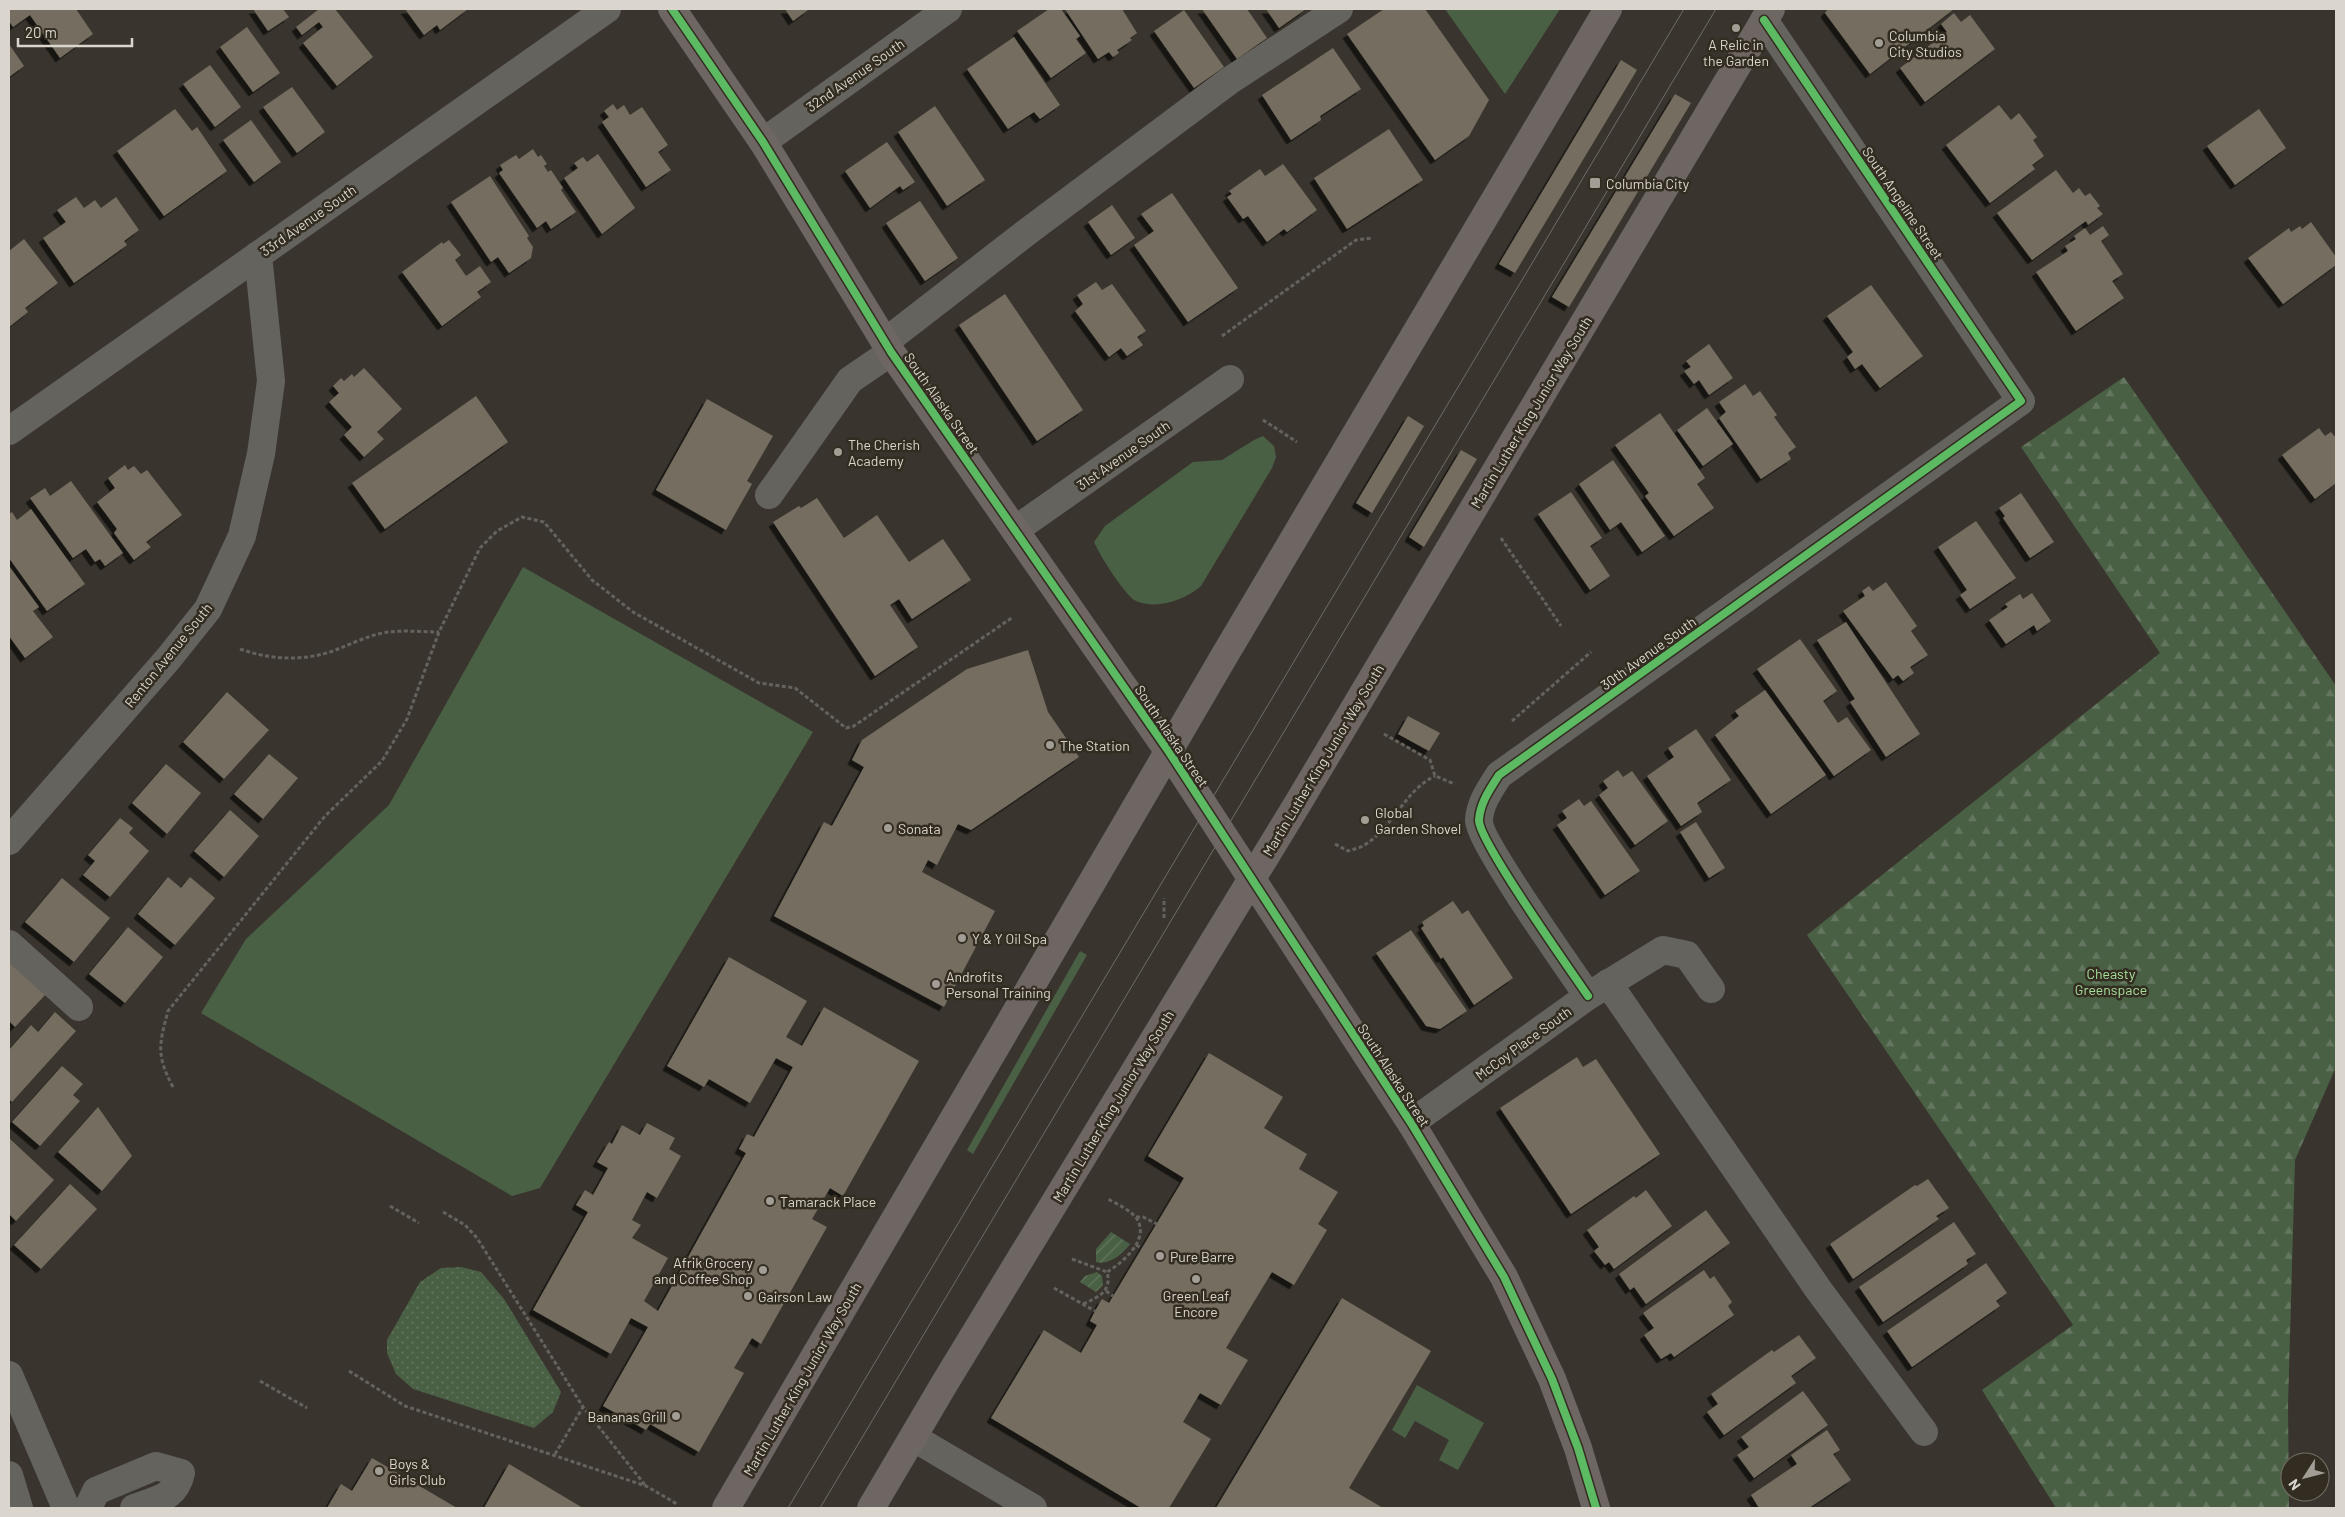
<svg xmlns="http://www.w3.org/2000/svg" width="2345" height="1517" font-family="Barlow,sans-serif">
<defs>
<pattern id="forest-firs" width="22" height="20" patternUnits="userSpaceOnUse" patternTransform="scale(1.25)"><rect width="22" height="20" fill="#4a6045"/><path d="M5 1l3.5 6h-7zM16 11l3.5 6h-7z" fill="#64765f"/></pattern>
<pattern id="park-dots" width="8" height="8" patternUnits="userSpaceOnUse" patternTransform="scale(1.25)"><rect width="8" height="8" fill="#4a6045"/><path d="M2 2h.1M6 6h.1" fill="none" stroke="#64765f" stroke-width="1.8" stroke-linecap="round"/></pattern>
<pattern id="garden-furrows" width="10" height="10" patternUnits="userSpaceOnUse" patternTransform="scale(1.25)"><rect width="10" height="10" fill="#4a6045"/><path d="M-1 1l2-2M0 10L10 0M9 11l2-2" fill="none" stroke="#64765f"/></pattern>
<filter id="shadow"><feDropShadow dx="-4.5" dy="4.5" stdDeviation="0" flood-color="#0009"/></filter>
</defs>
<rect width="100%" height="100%" fill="#39352e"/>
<g fill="#4a6045">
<path d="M1445,9H1560L1505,94Z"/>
<path d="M1263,436L1274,446L1276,457L1272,468L1201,586C1185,600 1157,610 1136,601C1125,596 1099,554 1094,542L1105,526L1193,462L1222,460L1254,440Z"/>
<path d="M523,567L813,732L540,1188L512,1196L201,1013L246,939L389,805Z"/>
<path d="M1080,951L1087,955L973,1154L967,1150Z"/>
<path d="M1417,1385L1484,1423L1458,1470L1439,1460L1449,1440L1415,1421L1405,1438L1392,1430Z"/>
</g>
<path fill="url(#forest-firs)" d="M2124,377L2336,686V1067L2295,1160L2288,1406L2289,1508H2056L1982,1390L2073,1325L1807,935L2160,653L2021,447Z"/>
<path fill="url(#park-dots)" d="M461,1267L481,1272L504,1299L561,1392L553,1412L534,1428L413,1389L396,1374L387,1353V1340L420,1282L441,1268Z"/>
<g fill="url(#garden-furrows)">
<path d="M1111,1232L1130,1244C1122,1254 1109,1266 1096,1262V1249Z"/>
<path d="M1097,1272L1102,1276L1103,1285L1096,1292L1080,1282L1085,1276Z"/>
</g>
<g fill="#746d5f" filter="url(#shadow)">
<path d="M9,9H76L93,34L60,58L30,15L13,27L9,21Z"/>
<path d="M253,9H283L289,17L268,31Z"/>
<path d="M319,9H335L373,57L337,86L303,43L323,27L319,22L302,35L296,27Z"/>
<path d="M405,9H468L440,30L437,25L424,35Z"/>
<path d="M785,9H807L808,10L793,21Z"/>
<path d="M1049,9H1061L1080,36L1076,39L1086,53L1051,78L1017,31Z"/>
<path d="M1065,9H1122L1137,33L1130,38L1132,40L1117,50L1119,53L1113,57L1109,52L1098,59Z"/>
<path d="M1202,9H1247L1267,38L1237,59Z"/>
<path d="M1266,9H1306L1279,28Z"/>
<path d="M1384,9H1425L1489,100L1469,136L1435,160L1347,34Z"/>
<path d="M1828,9H1954L1870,74L1825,13Z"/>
<path d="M1184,10L1224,67L1194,88L1154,31Z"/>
<path d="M1954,13L1961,22L1970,15L1995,49L1925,102L1900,68L1947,32L1941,24Z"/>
<path d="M247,27L280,73L253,92L220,47Z"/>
<path d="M1014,37L1060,105L1040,119L1034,112L1008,129L967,69Z"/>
<path d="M9,44L24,66L9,77Z"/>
<path d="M1333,48L1361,89L1320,116L1321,120L1291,140L1262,95Z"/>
<path d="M1621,60L1637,70L1515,273L1499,264Z"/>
<path d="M210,65L241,107L215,127L183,84Z"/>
<path d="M292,87L325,132L297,153L263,107Z"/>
<path d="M1675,94L1691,103L1569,307L1552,297Z"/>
<path d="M613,104L617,110L624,105L630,115L642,107L668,145L658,152L671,170L646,187L602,122L609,117L604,111Z"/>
<path d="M1999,105L2011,120L2019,113L2037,137L2033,140L2044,156L2032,165L2035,169L1990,203L1946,145Z"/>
<path d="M935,106L985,180L947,206L898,132Z"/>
<path d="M175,109L192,131L197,127L227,171L164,216L117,151Z"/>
<path d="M2259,109L2286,148L2235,185L2207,146Z"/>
<path d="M251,120L281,162L254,182L223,140Z"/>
<path d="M1389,129L1423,180L1347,229L1314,178Z"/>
<path d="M887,142L915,182L903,190L900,186L870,208L845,171Z"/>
<path d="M533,149L538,157L541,155L547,164L544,166L548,172L551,170L563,188L561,190L576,212L551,229L546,221L537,228L499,173L503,170L500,165L516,155L519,159Z"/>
<path d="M598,154L635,208L602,234L564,178L578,168L574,163L583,157L587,162Z"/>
<path d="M1283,164L1317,210L1287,232L1284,229L1267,242L1248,216L1243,219L1227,197L1232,194L1229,191L1260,169L1265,176Z"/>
<path d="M2056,170L2073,193L2079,188L2085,196L2090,193L2100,206L2097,208L2103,214L2088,225L2086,221L2032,260L1997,213Z"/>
<path d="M490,176L529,236L527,238L533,247L531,258L509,273L498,257L491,262L451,202Z"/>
<path d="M1172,193L1238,288L1188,322L1134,245L1154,231L1141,214Z"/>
<path d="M76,197L84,208L95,200L101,208L116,197L139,230L124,241L127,245L74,283L43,238L66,222L57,210Z"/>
<path d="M920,201L958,258L925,281L886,223Z"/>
<path d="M1112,205L1135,238L1111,255L1088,222Z"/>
<path d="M2311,222L2336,257V265L2283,304L2248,258L2289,228L2291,232L2300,226L2302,229Z"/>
<path d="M2103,226L2109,235L2101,241L2123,274L2112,281L2124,298L2076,331L2036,272L2068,251L2065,246L2076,239L2074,236L2085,228L2090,235Z"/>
<path d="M24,239L58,283L25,308L28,312L9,327V251Z"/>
<path d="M449,240L461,255L455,260L466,276L480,266L491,282L477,292L481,297L442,326L402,272L442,242L443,244Z"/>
<path d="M1096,282L1102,290L1112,284L1146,331L1137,337L1143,345L1127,356L1121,348L1109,357L1075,311L1083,304L1077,295Z"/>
<path d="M1871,285L1923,356L1880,388L1862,364L1855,369L1847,357L1853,352L1827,316Z"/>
<path d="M1005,294L1083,410L1037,441L959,325Z"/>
<path d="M1709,344L1733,378L1709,395L1699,380L1694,384L1684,371L1691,367L1686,361Z"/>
<path d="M364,368L402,409L377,432L384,439L364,457L344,435L352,427L329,402L339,393L333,386L341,378L344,381L352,374L354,377Z"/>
<path d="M1745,384L1753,396L1760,391L1777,415L1774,417L1796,447L1788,453L1791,459L1761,479L1719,418L1726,412L1719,402Z"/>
<path d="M476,396L508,442L385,529L352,483Z"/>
<path d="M707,399L773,436L747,481L752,484L726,530L656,490Z"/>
<path d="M1707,408L1733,444L1703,466L1677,430Z"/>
<path d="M1660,413L1705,478L1697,484L1714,508L1674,536L1645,496L1649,493L1615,445Z"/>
<path d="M1408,416L1424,426L1372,513L1356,503Z"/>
<path d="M2319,428L2325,436L2331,432L2336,438V483L2315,499L2282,455Z"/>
<path d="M1461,450L1477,459L1424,547L1409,537Z"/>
<path d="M1613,460L1665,536L1642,552L1621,522L1610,530L1579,484Z"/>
<path d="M125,465L128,470L134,466L141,474L147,470L182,515L146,542L151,547L134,560L114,533L117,529L97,502L115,488L108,478Z"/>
<path d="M71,481L123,553L105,566L100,559L95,562L86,549L73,558L30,498L45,488L50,496Z"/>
<path d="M1571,492L1602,538L1590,546L1610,576L1590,590L1538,514Z"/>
<path d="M2021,493L2054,542L2030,558L2003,518L2005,516L1999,508Z"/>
<path d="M817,498L844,538L877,515L909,562L943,539L971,580L912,619L899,599L890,605L918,647L875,676L773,522L799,506L801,508Z"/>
<path d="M31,509L85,584L47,611L9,558V514L12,512L17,520Z"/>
<path d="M1976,521L2016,578L1970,609L1960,595L1967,590L1938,547Z"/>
<path d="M9,566L39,607L33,611L53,637L25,658L9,636Z"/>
<path d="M1886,582L1917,626L1911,631L1928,655L1910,667L1914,673L1903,681L1898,675L1893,679L1843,611L1865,596L1862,591L1869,586L1873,591Z"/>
<path d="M2032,593L2051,621L2037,631L2034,625L2006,644L1989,620L2008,607L2005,604L2020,594L2023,599Z"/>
<path d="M1846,622L1920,734L1886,757L1850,702L1855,699L1817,640Z"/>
<path d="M1800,639L1837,691L1823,701L1838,723L1847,717L1871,750L1834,776L1757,669Z"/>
<path d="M1028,650L1048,712L1079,757L971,830L958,824L937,865L928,860L922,872L995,911L944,1007L774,916L824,822L832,826L864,767L852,760L862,740L967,669Z"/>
<path d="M1765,690L1826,775L1771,814L1715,735L1739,716L1735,711Z"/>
<path d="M227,692L269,730L224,779L183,742Z"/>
<path d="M1408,716L1440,733L1429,751L1398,734Z"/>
<path d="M1696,729L1731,780L1697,803L1702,812L1681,826L1647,776L1674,757L1668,748Z"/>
<path d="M269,754L298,778L263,819L234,794Z"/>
<path d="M166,764L201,793L167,834L132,803Z"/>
<path d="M1618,770L1623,777L1632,771L1668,821L1635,845L1599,795L1608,788L1603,781Z"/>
<path d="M1579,799L1584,806L1591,801L1640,871L1605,895L1557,825L1567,818L1562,811Z"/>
<path d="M230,810L259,836L224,877L194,851Z"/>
<path d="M120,818L133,828L129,833L149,851L110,897L83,875L95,861L88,855Z"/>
<path d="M1696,822L1725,868L1709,878L1680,832Z"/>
<path d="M168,877L181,888L190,877L215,898L175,945L138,914Z"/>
<path d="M62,878L110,918L74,962L25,922Z"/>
<path d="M1453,901L1462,914L1468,910L1513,978L1474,1005L1443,957L1441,959L1421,928L1424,926L1422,922Z"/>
<path d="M128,927L163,957L125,1003L89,974Z"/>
<path d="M1411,930L1467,1011L1440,1029L1426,1026L1376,953Z"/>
<path d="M729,957L807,1001L786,1037L802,1046L824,1007L919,1061L843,1196L830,1188L812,1219L827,1227L761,1344L752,1338L734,1368L744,1373L699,1452L650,1424L646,1430L603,1406L648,1327L631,1318L611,1354L533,1310L588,1212L576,1205L585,1190L593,1195L608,1168L597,1162L609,1142L612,1144L622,1125L640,1135L647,1123L675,1138L669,1149L681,1156L657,1198L647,1192L632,1220L641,1225L632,1238L668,1258L644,1301L658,1311L746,1153L739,1149L747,1134L754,1137L793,1067L776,1058L750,1103L709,1079L704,1087L667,1066Z"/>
<path d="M9,959L47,993L15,1027L9,1021Z"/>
<path d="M55,1012L76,1031L12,1102L9,1099V1050L31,1025L38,1032Z"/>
<path d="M1209,1053L1283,1097L1264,1128L1307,1154L1299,1169L1338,1192L1318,1224L1327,1230L1294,1285L1272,1272L1226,1348L1248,1360L1221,1405L1200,1393L1183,1422L1211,1439L1169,1508H1141L991,1418L1044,1330L1081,1353L1097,1325L1090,1321L1095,1311L1102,1299L1109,1303L1184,1178L1148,1156Z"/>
<path d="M1577,1057L1583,1067L1596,1059L1660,1154L1571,1214L1500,1108Z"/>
<path d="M62,1066L83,1084L73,1095L80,1101L40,1146L12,1122Z"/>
<path d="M98,1107L132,1156L102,1191L58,1152Z"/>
<path d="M9,1138L54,1180L16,1221L9,1214Z"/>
<path d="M1928,1179L1949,1208L1936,1216L1939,1219L1853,1279L1830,1244L1915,1185L1917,1186Z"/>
<path d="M70,1184L97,1209L41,1269L14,1245Z"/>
<path d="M1646,1190L1672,1226L1614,1269L1609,1262L1605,1265L1594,1251L1599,1247L1587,1230L1634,1196L1636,1198Z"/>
<path d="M1706,1210L1730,1243L1646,1304L1634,1287L1630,1290L1619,1274Z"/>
<path d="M1954,1222L1976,1254L1966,1260L1968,1264L1883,1322L1859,1287Z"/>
<path d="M1986,1263L2007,1293L1996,1301L2000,1306L1912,1367L1887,1331Z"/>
<path d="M1704,1270L1710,1279L1714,1276L1732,1302L1728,1306L1734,1315L1674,1357L1671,1353L1661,1359L1644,1335L1654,1328L1643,1313Z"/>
<path d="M1342,1298L1431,1351L1349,1488L1383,1508H1216Z"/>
<path d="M1799,1335L1816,1358L1791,1376L1796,1383L1724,1435L1707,1412L1718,1404L1711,1394L1772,1350L1774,1352Z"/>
<path d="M1803,1391L1828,1425L1754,1478L1737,1455L1749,1447L1741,1437Z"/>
<path d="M1827,1430L1840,1450L1833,1454L1851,1480L1809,1508H1759L1751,1495L1797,1464L1791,1455Z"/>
<path d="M372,1458L457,1508H327L341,1484L352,1491Z"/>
<path d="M509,1464L583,1508H484Z"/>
</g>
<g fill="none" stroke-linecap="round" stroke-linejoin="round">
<g stroke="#65625e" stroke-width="3" stroke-dasharray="4 2.5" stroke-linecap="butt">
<path d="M1222,336L1356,240L1373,238"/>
<path d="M1263,420L1297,442"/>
<path d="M1501,538L1561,626"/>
<path d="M240,649C271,660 306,662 338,649C354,643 371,634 389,632C405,630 423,632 439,632"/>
<path d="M1512,721L1591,652"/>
<path d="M1384,734L1430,760L1435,776L1455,784"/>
<path d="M1335,844L1348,851C1354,849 1361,848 1366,844C1394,826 1405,790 1435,776"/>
<path d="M1164,918V898"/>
<path d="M173,1087C156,1055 159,1045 168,1011L325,816L382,761L407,719L439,632L480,548L497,531L522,517L544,522L592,580L633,612L759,683L795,688L846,728L854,726L1013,617"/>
<path d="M390,1206L419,1223"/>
<path d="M443,1212L465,1225L477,1238L583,1407L645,1485"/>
<path d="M1136,1217H1143L1157,1224"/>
<path d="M1136,1245L1142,1248"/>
<path d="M1072,1259L1107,1272"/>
<path d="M1054,1288L1095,1311"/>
<path d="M1106,1291L1113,1296"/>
<path d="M1083,1304C1099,1297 1112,1291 1107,1272C1122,1263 1150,1240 1137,1219C1132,1211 1117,1204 1108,1199"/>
<path d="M349,1371L405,1406L646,1486L677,1504"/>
<path d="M260,1381L307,1408"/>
<path d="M555,1454L583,1407"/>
</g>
<g stroke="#65635e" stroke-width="28">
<path d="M763,142L948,9"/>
<path d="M885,342L1027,232L1229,81L1339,9"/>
<path d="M9,431L607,9"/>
<path d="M769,495L850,380L891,352"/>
<path d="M1015,530L1230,379"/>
<path d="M9,841L168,659L208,609L242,536L261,454L271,381L258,255"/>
<path d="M9,944L79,1007"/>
<path d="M1608,983L1818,1289L1924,1432"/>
<path d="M1588,996C1571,971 1478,840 1479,820C1480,803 1490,789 1499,775L2021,401L1764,20"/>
<path d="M1411,1123L1588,996L1663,950L1687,955L1711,989"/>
<path d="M9,1375L66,1508"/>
<path d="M914,1438L1033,1508"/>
<path d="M9,1475L19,1508"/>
<path d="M88,1508L96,1491L156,1466L181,1473C175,1499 157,1499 134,1508"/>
</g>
<g stroke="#6e6662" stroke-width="28">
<path d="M672,9L763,142L891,352L1169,752L1411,1123L1504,1277L1552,1379L1578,1448L1596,1508"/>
<path d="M726,1508L1226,653L1608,9"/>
<path d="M871,1508L946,1381L1298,803L1771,9"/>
</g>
<g stroke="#6f6c67" stroke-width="1">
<path d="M788,1508L1684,9"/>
<path d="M820,1508L1716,9"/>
</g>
<defs>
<g id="cycleway">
<path d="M672,9L763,142L891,352L1169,752L1411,1123L1504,1277L1552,1379L1578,1448L1596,1508"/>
<path d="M1588,996C1571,971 1478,840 1479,820C1480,803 1490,789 1499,775L2021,401L1764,20"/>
</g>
</defs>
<use href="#cycleway" stroke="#332c20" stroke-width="11"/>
<use href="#cycleway" stroke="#5cba63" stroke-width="8"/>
</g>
<g fill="#a29e96" stroke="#332c20" stroke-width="2">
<circle cx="1736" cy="28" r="5"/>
<circle cx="1879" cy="43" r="5"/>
<rect x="1589" y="177" width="12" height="12" rx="2.5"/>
<circle cx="838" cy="452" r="5"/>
<circle cx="1050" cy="745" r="5"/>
<circle cx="1365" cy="820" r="5"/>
<circle cx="888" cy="828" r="5"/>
<circle cx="962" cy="938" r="5"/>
<circle cx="936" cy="984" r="5"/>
<circle cx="770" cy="1201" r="5"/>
<circle cx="1160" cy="1256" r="5"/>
<circle cx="763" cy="1270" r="5"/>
<circle cx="1196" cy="1279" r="5"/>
<circle cx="748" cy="1296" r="5"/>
<circle cx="676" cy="1416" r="5"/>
<circle cx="379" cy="1471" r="5"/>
</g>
<g text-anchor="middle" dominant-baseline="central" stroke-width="5" stroke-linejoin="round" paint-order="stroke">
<g font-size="14" fill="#dad6ce" stroke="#332c20" text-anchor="start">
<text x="1889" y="35">Columbia<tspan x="1889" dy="16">City Studios</tspan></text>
<text x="1736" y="44" text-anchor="middle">A Relic in<tspan x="1736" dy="16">the Garden</tspan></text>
<text x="1606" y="183">Columbia City</text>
<text x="848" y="444">The Cherish<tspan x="848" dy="16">Academy</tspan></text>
<text x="1060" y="745">The Station</text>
<text x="1375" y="812">Global<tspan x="1375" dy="16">Garden Shovel</tspan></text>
<text x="898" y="828">Sonata</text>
<text x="972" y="938">Y &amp; Y Oil Spa</text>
<text x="946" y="976">Androfits<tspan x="946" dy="16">Personal Training</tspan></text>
<text x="780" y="1201">Tamarack Place</text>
<text x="1170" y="1256">Pure Barre</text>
<text x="753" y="1262" text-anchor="end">Afrik Grocery<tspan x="753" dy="16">and Coffee Shop</tspan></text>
<text x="1196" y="1295" text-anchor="middle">Green Leaf<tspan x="1196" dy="16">Encore</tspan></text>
<text x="758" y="1296">Gairson Law</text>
<text x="666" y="1416" text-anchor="end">Bananas Grill</text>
<text x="389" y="1463">Boys &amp;<tspan x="389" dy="16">Girls Club</tspan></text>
</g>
<g font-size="14" fill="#dad6ce" stroke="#332c20">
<text transform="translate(855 75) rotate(-35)">32nd Avenue South</text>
<text transform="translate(1903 203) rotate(56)">South Angeline Street</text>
<text transform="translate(308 220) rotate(-35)">33rd Avenue South</text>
<text transform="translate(942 403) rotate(55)">South Alaska Street</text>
<text transform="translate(1531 412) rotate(-59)">Martin Luther King Junior Way South</text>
<text transform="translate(1123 455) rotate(-35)">31st Avenue South</text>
<text transform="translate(1648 653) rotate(-36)">30th Avenue South</text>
<text transform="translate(168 655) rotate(-51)">Renton Avenue South</text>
<text transform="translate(1172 736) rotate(56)">South Alaska Street</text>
<text transform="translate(1323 760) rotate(-59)">Martin Luther King Junior Way South</text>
<text transform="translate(1523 1043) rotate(-36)">McCoy Place South</text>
<text transform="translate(1394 1075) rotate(57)">South Alaska Street</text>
<text transform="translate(1113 1106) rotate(-59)">Martin Luther King Junior Way South</text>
<text transform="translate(802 1379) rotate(-60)">Martin Luther King Junior Way South</text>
</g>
<g font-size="14" fill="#a4e09b" stroke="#332c20">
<text x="2111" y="973">Cheasty<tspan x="2111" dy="16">Greenspace</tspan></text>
</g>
</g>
<rect width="2345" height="1517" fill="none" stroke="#dad6ce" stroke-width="20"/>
<g transform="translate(2305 1477) rotate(234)"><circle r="24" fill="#332c20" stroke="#767066"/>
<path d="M0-4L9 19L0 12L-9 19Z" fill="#a29e96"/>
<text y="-8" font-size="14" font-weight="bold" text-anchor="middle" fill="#dad6ce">N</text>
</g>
<path d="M18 38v8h114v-8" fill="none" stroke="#dad6ce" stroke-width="2.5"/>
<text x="25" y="38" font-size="15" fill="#dad6ce" stroke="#332c20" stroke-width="4" paint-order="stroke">20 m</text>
</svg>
